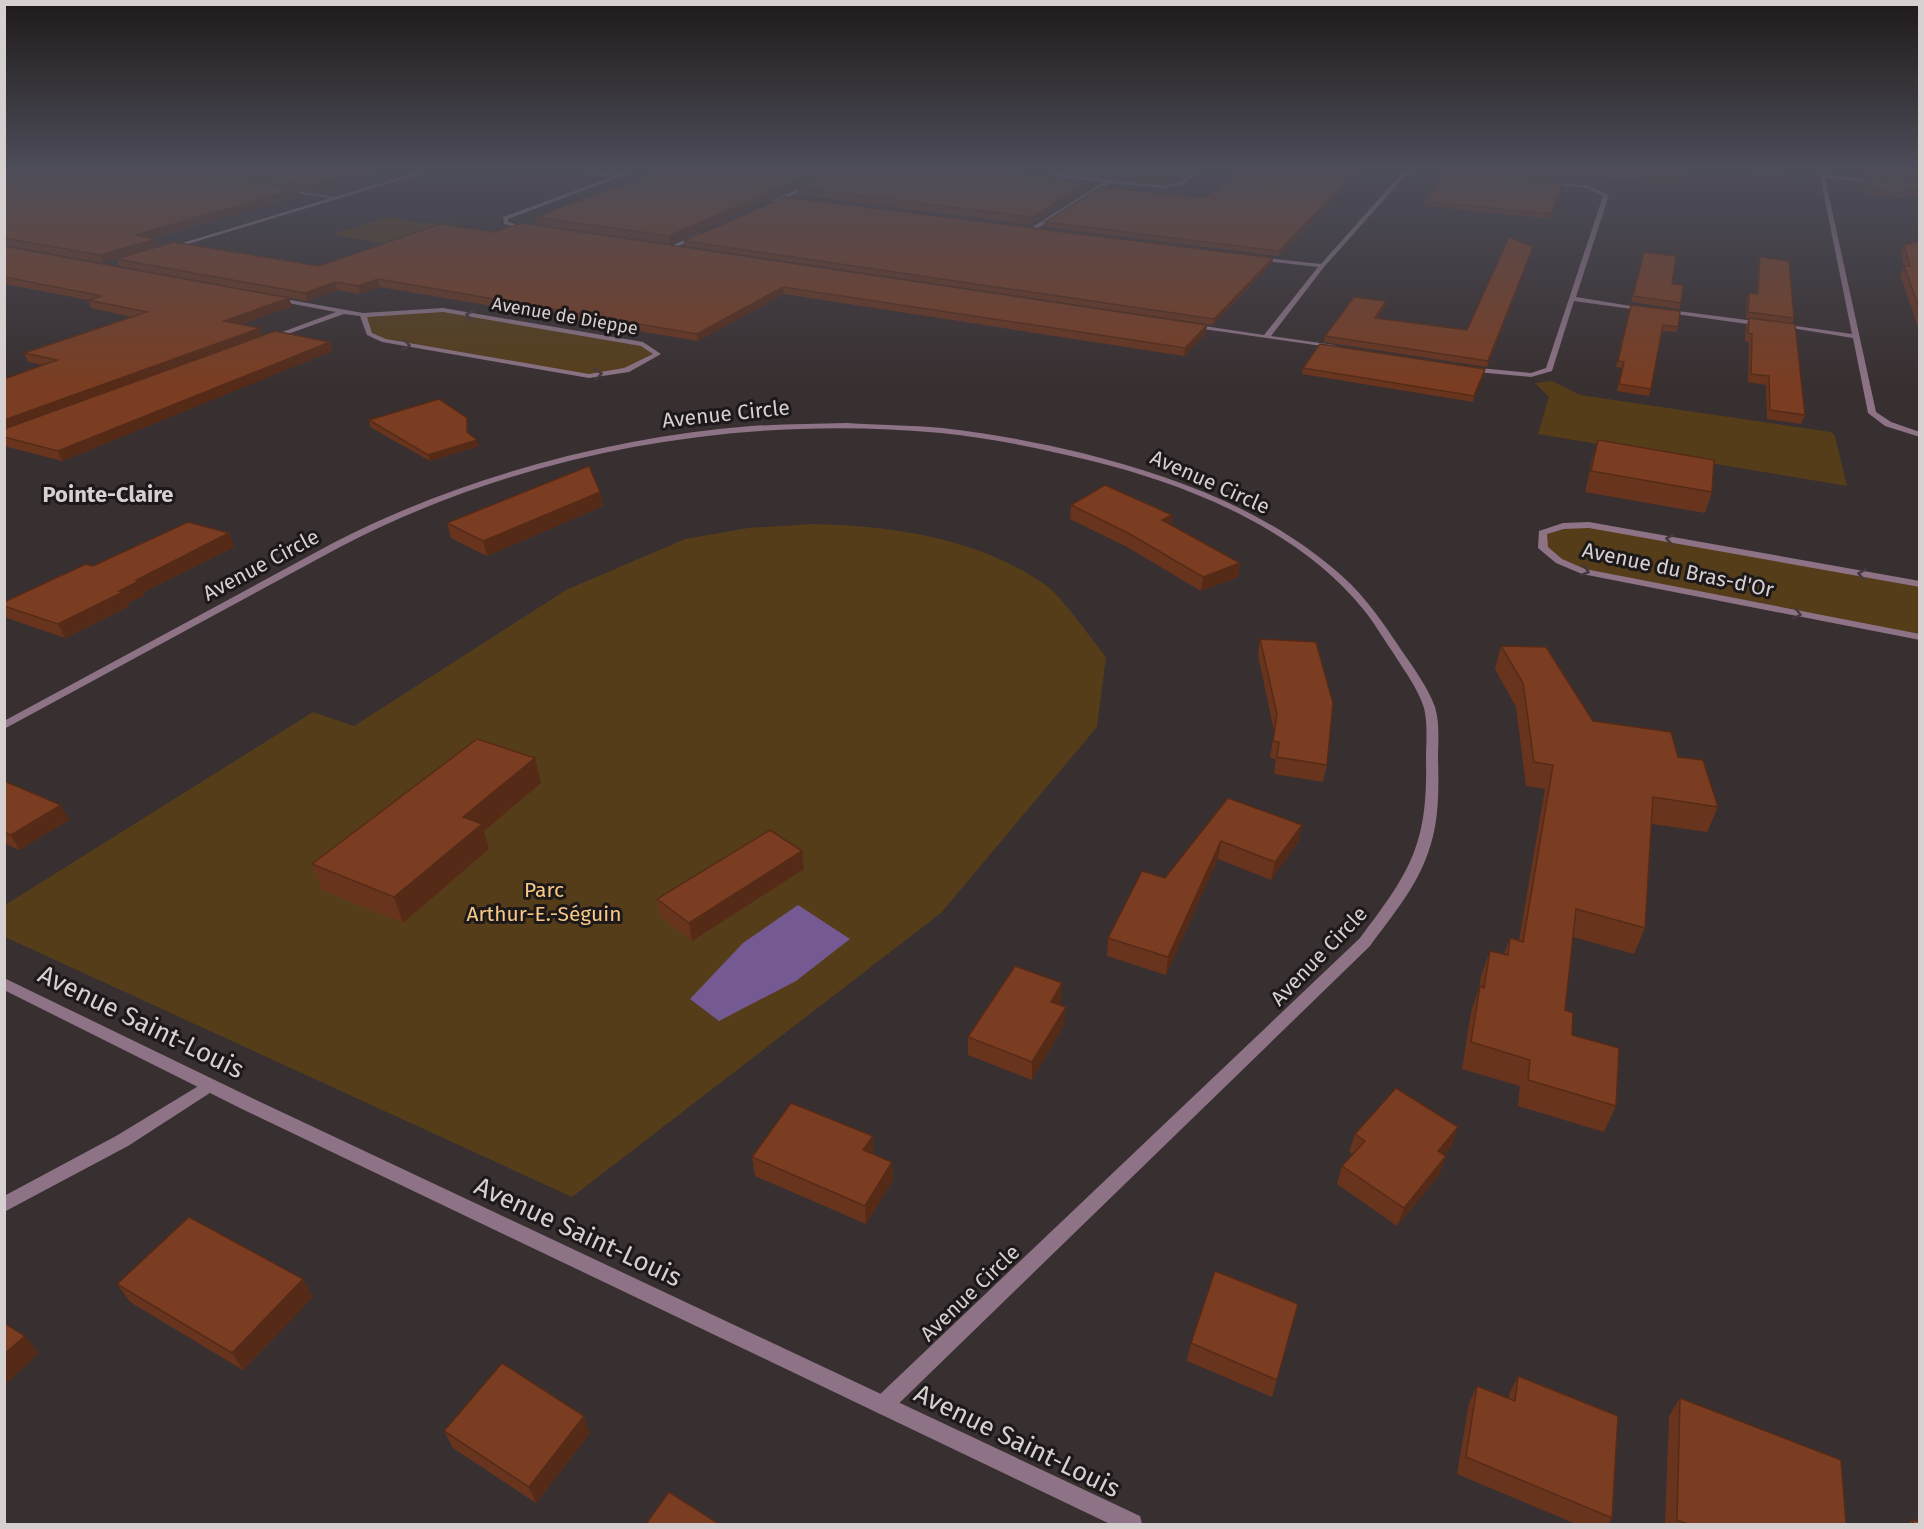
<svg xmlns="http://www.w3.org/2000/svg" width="1924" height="1529" font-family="'Fira Sans',sans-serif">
<rect width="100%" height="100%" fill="#382f30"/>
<g fill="#553d19">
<path d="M1053,171H1198L1182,183L1163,187L1060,176Z"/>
<path d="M389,217L421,223H457L391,245L333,234Z"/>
<path d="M443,310L643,344L658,354L626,370L589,376L384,341L369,334L363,315Z"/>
<path d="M1552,381L1580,395L1831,432L1835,436L1847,486L1538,434L1549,397L1535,383Z"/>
<path d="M814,524C895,526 979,538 1047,586C1062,597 1092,640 1106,657L1097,727L941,913L572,1197L5,937V905L313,712L354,726L566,590L685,539L748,528Z"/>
<path d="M1589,525L1919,584V637L1582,571L1543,548L1542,533Z"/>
</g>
<path fill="#755993" d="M798,905L850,939L796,981L719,1021L690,999L743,943Z"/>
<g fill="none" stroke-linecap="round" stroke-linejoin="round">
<g fill="#8d7385" fill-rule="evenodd">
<path d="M422,171H430L171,249L166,248L331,198L284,191L282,189L334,197Z"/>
<path d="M575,171L617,175L628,171H635L508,219V222L528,228V230L504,224L503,217L612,177Z"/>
<path d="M1051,171H1056L1061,175L1163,186L1180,182L1195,171H1200L1184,184L1163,188L1110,183L1035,230H1031V228L1104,182L1060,177Z"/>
<path d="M1410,171H1420L1406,175L1324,267L1271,336L1334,345L1336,346V348L1189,327V325L1191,324L1264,335L1318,267L1258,260L1256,257L1321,264L1402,173Z"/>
<path d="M1819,171H1823L1824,175L1886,181L1884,182L1825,178L1876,412L1891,422L1920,432V437L1885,426L1868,413L1853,338L1779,326L1782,324L1852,334Z"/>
<path d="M1548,182L1588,186L1609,195L1576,297L1649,309L1646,311L1574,301L1552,371L1531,377L1466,371L1465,369L1469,367L1531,373L1546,368L1603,196L1587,188L1546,184Z"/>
<path d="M810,184L814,185L775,203L770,202Z"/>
<path d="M699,233L701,236L672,249L667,248Z"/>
<path d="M274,297L363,313L443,308L643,342L661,354L629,372L589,378L382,342L367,335L360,316L344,314L271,340L268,338L269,337L336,312L272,300L271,299ZM443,312L641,346L653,354L624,368L589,374L386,339L372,333L367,317Z"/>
<path d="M1663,309L1762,322L1765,324L1762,326L1661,312V310Z"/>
<path d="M847,423C878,425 910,425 942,428C989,433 1036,442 1082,453C1176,477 1268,510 1342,576C1367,598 1385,626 1404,654C1415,670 1428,688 1435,707C1440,723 1438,743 1438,759C1439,790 1439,824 1428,853C1416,888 1391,917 1370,946L890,1412L883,1415L876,1412L873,1405L876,1398L1360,938C1410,872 1428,845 1426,759C1426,743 1428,724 1424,708C1418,688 1403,669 1392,651C1382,637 1374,622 1363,609C1298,529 1189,485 1092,461C1042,449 992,438 941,433C737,414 522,452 340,547L4,729V721L333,543C459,478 610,437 751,426C783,424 815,424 847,423Z"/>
<path d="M1589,522L1920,581V587L1589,528L1564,529L1547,534L1548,547L1562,559L1585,569L1920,634V640L1582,574L1556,563L1538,548L1539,531L1563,523Z"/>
<path d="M210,1079L216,1081L218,1085L216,1089L128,1146L4,1212V1196L116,1136Z"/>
</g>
<path fill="#8d7385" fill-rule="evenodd" d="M4,978L254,1099L1140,1516L1142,1524H1110L242,1109L4,990Z"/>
</g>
<g fill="#69341d">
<path d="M4,171H384L314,192L298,189L300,196L153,238L156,239L159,246L103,263L4,245Z"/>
<path d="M660,171H832L670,244L537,224L535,217Z"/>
<path d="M1237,171H1360L1279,256L1045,227V222L1204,198Z"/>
<path d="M1472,171H1684L1681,185L1567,174L1565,181Z"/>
<path d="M1744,171H1781L1780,175L1744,172Z"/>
<path d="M1863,171H1920V182L1864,176Z"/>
<path d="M1003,173L1088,183L1087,190L1031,225L798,195V188Z"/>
<path d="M1868,179L1920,182V196L1904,195L1903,198L1869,194L1866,183Z"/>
<path d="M1563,183L1549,219L1424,206L1425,201Z"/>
<path d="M494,232L1206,333L1184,356L784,294L698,341L380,287L360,294L337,290L307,301L119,266L116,259L319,266Z"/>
<path d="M684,241L1273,258L1272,263L1213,325L685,246Z"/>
<path d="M1920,241V332L1900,275L1904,266L1901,254L1904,245Z"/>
<path d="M4,246L292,306L242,324L260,328L262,336L330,342L332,351L62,461L4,446V379L43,365L28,362L24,353L132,317L91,308L88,300L4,284Z"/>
<path d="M1532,252L1487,367L1324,342L1325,336L1385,307L1377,318L1467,330Z"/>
<path d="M1644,252L1681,303L1679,309L1631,302Z"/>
<path d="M1760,257L1794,318L1792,324L1746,318L1747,298L1749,293L1757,294L1758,263Z"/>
<path d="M1629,311L1678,327L1676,332L1662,331L1651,389L1649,396L1617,391L1622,368L1616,367Z"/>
<path d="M1749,318L1805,415L1801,424L1767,419L1766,385L1748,382L1749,342L1745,341L1746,326Z"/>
<path d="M1303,368L1485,369L1473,402L1302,374Z"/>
<path d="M369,420L468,425V433L479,446L430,461L370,427Z"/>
<path d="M1598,440L1712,492L1705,513L1585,492L1592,460Z"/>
<path d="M600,492L603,506L487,556L451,538L447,523Z"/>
<path d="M1071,505L1172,515L1171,524L1240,563L1238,577L1201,591L1127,547L1070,519Z"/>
<path d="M229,533L234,547L144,592L145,595L128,603L129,606L65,638L7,618L4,614V602L93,566Z"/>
<path d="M1260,639L1327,765L1323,782L1274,774L1276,759L1270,758L1274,731L1258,655Z"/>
<path d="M1501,646L1593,721L1678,757L1718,807L1707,832L1652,824L1645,928L1634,954L1573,937L1565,1010L1572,1035L1616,1106L1604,1132L1518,1106L1520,1086L1462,1069L1471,1012L1479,988L1481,976L1490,951L1504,954L1510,938L1519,940L1545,789L1526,786L1516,707L1495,669Z"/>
<path d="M535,758L541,783L484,831L489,849L403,923L322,890L312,864Z"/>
<path d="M4,781L69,820L19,850L4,843Z"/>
<path d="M1228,798L1302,825L1298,842L1271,880L1218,859L1166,975L1107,956L1108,938L1165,878Z"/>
<path d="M802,851L804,869L692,941L660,916L657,899Z"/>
<path d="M1061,1001L1059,1005L1064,1025L1032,1080L968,1055V1037Z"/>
<path d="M1355,1134L1452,1146L1444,1155L1446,1156L1439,1175L1397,1226L1337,1184L1342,1166L1353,1154L1349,1152Z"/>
<path d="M874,1154L892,1162L893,1180L866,1224L755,1176L752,1157Z"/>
<path d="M303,1279L313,1297L243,1370L130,1302L117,1284Z"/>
<path d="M1298,1304L1272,1397L1187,1361L1191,1343Z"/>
<path d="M1518,1376L1612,1518L1608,1524H1576L1457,1474L1469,1403L1477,1386L1509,1399V1394Z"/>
<path d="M1680,1398L1846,1524H1665L1669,1416Z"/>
<path d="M444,1431L590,1433L536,1503L453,1448Z"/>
<path d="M1913,1519L1920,1524H1908Z"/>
</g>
<g fill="#552b18">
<path d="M359,171H384L314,192L312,185Z"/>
<path d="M817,171H832L670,244L669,236Z"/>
<path d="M1356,171H1360L1279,256V251Z"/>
<path d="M1088,183L1087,190L1031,225L1032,217Z"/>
<path d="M298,189L300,196L137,242L135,235Z"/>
<path d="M156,239L159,246L103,263L100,255Z"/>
<path d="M1533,247L1532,252L1487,367L1488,361Z"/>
<path d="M1273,258L1272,263L1213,325L1214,319Z"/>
<path d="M378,279L380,287L360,294L358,286Z"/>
<path d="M335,282L337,290L307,301L305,293Z"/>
<path d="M783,287L784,294L698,341L697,334Z"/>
<path d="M289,298L292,306L227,330L224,321Z"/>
<path d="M1386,301L1385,307L1374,324L1375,318Z"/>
<path d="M1207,325L1206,333L1184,356L1185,348Z"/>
<path d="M260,328L262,337L4,431V420Z"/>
<path d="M330,342L332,351L62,461L58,451Z"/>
<path d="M1485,369L1484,375L1473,402L1474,396Z"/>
<path d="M477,440L479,446L430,461L428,455Z"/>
<path d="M600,492L603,506L487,556L483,541Z"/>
<path d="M1172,515L1170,529L1162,520Z"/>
<path d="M229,533L234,547L144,592L145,595L128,603L129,606L65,638L58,624L119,591L136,580Z"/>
<path d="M1240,563L1238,577L1201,591L1203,577Z"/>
<path d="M535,758L541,783L484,831L489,849L403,923L394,897L463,817Z"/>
<path d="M61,805L69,820L19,850L11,835Z"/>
<path d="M1302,825L1298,842L1271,880L1275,862Z"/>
<path d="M1221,841L1218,859L1166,975L1168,957Z"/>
<path d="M802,851L804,869L692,941L689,923Z"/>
<path d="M1062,983L1061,1001L1050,1020L1051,1002Z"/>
<path d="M1066,1007L1064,1025L1032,1080V1062Z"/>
<path d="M1458,1127L1452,1146L1431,1170L1438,1151Z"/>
<path d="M873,1136L874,1154L865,1168L863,1150Z"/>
<path d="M1446,1156L1439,1175L1397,1226L1404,1208Z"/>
<path d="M892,1162L893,1180L866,1224L865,1206Z"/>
<path d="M303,1279L313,1297L243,1370L232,1353Z"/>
<path d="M25,1336L39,1353L4,1386V1354Z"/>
<path d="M584,1416L590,1433L536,1503L529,1487Z"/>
</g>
<g fill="#7a3d22" stroke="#552b18" stroke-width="1.5">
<path d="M4,171H183L298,189L135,235L156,239L100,255L4,238Z"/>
<path d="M217,171H359L312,185Z"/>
<path d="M660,171H817L669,236L535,217Z"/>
<path d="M833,171H995L993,172L1088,183L1032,217L798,188Z"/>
<path d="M1237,171H1356L1279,251L1045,222L1101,187L1204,198Z"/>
<path d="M1445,171H1455L1563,183L1551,214L1425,201Z"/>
<path d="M1515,171H1568L1566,177Z"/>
<path d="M1582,171H1684L1682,180Z"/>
<path d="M1867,171H1920V177Z"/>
<path d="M1868,179L1920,182V191L1904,190L1905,193L1871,190Z"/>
<path d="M785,197L1273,258L1214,319L684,241Z"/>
<path d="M522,223L1207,325L1185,348L783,287L697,334L378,279L358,286L335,282L305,293L116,259L174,242L319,266L440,224L494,232Z"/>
<path d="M1509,237L1533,247L1488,361L1325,336L1354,297L1386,301L1375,318L1467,330Z"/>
<path d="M1920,241V310L1904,266H1910L1904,245Z"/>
<path d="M4,246L289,298L224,321L260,328L4,420V379L57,360L24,353L147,312L88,300L102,296L4,277Z"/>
<path d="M1644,252L1676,256L1672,284L1683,285L1681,303L1633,296Z"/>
<path d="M1760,257L1789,261L1794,318L1748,312L1749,293L1758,294Z"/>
<path d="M1631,305L1680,311L1678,327L1663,325L1651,389L1619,384L1624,362L1618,361Z"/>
<path d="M1749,318L1795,324L1805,415L1770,410L1769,376L1751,374L1752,334L1748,333Z"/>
<path d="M275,331L330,342L58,451L4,437V429Z"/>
<path d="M1320,344L1485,369L1474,396L1303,368Z"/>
<path d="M439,399L467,418V432L477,440L428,455L369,420Z"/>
<path d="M1598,440L1714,460L1712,492L1591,471Z"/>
<path d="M589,466L600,492L483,541L447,523Z"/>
<path d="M1105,485L1172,515L1162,520L1240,563L1203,577L1128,533L1071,505Z"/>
<path d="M188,522L229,533L136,580L139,581L119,591L123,592L58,624L4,606V602L86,564L93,566Z"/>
<path d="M1260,639L1316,642L1333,703L1327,765L1277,757L1279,742L1273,741L1277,714Z"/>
<path d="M1501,646L1546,647L1593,721L1671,732L1678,757L1703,760L1718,807L1653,797L1645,928L1576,909L1565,1010L1573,1013L1572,1035L1619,1048L1616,1106L1528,1080L1530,1060L1471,1042L1480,986L1484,988L1490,951L1508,955L1510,938L1523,942L1553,765L1534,762L1523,683Z"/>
<path d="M477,739L535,758L463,817L482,824L394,897L312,864Z"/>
<path d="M4,781L61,805L11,835L4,832Z"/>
<path d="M1228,798L1302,825L1275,862L1221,841L1168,957L1108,938L1142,871L1165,878Z"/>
<path d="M770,830L802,851L689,923L657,899Z"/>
<path d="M1015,966L1062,983L1051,1002L1066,1007L1032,1062L968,1037Z"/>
<path d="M1396,1088L1458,1127L1438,1151L1446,1156L1404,1208L1342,1166L1365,1141L1355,1134Z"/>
<path d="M791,1103L873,1136L863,1150L892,1162L865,1206L752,1157Z"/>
<path d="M189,1217L303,1279L232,1353L117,1284Z"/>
<path d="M1215,1271L1298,1304L1277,1380L1191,1343Z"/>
<path d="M4,1323L25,1336L4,1354Z"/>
<path d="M502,1363L584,1416L529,1487L444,1431Z"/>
<path d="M1518,1376L1618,1416L1612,1518L1466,1457L1477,1386L1515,1401Z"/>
<path d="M1680,1398L1841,1460L1846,1524H1688L1677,1520Z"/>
<path d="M669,1492L719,1524H646Z"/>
<path d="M1913,1519L1920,1522V1524H1913Z"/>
</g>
<defs><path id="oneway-chevron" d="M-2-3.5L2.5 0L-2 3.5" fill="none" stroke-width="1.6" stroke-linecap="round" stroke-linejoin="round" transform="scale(1.5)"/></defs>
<g stroke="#44383f">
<use href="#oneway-chevron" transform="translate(470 315) rotate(-170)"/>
<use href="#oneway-chevron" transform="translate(406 345) rotate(9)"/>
<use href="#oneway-chevron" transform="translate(598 374) rotate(-7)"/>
<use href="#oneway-chevron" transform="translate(1670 539) rotate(-170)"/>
<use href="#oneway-chevron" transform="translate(1585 571) rotate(16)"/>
<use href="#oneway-chevron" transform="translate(1862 574) rotate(-170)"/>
<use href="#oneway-chevron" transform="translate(1797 614) rotate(11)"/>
</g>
<linearGradient id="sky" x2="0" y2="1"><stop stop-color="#1f1a1a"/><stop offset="0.44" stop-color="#4d4d59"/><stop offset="1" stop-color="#4d4d59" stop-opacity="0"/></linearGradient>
<rect width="1924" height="385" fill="url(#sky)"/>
<g text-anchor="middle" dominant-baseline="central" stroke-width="6" stroke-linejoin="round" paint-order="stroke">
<g font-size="18" fill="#d6d0d1" stroke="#1d1819">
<text transform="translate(565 316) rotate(10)">Avenue de Dieppe</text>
</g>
<g font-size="21" fill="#d6d0d1" stroke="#1d1819">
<text transform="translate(726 414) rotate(-6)">Avenue Circle</text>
<text transform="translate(1210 482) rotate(24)">Avenue Circle</text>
<text transform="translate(261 565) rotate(-28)">Avenue Circle</text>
<text transform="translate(1678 570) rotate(12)">Avenue du Bras-d'Or</text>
<text transform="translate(1319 956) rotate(-46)">Avenue Circle</text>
<text transform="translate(970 1293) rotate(-44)">Avenue Circle</text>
</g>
<g font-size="21" fill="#f8c986" stroke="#1d1819">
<text x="544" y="890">Parc<tspan x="544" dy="24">Arthur-E.-Séguin</tspan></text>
</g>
<g font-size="22" font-weight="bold" fill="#d6d0d1" stroke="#1d1819">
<text x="108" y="494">Pointe-Claire</text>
</g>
<g font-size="26" fill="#d6d0d1" stroke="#1d1819">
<text transform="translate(141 1022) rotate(26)">Avenue Saint-Louis</text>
<text transform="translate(578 1232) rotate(25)">Avenue Saint-Louis</text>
<text transform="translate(1017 1441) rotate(26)">Avenue Saint-Louis</text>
</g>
</g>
<rect width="1924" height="1529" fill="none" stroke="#d6d0d1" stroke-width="12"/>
</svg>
